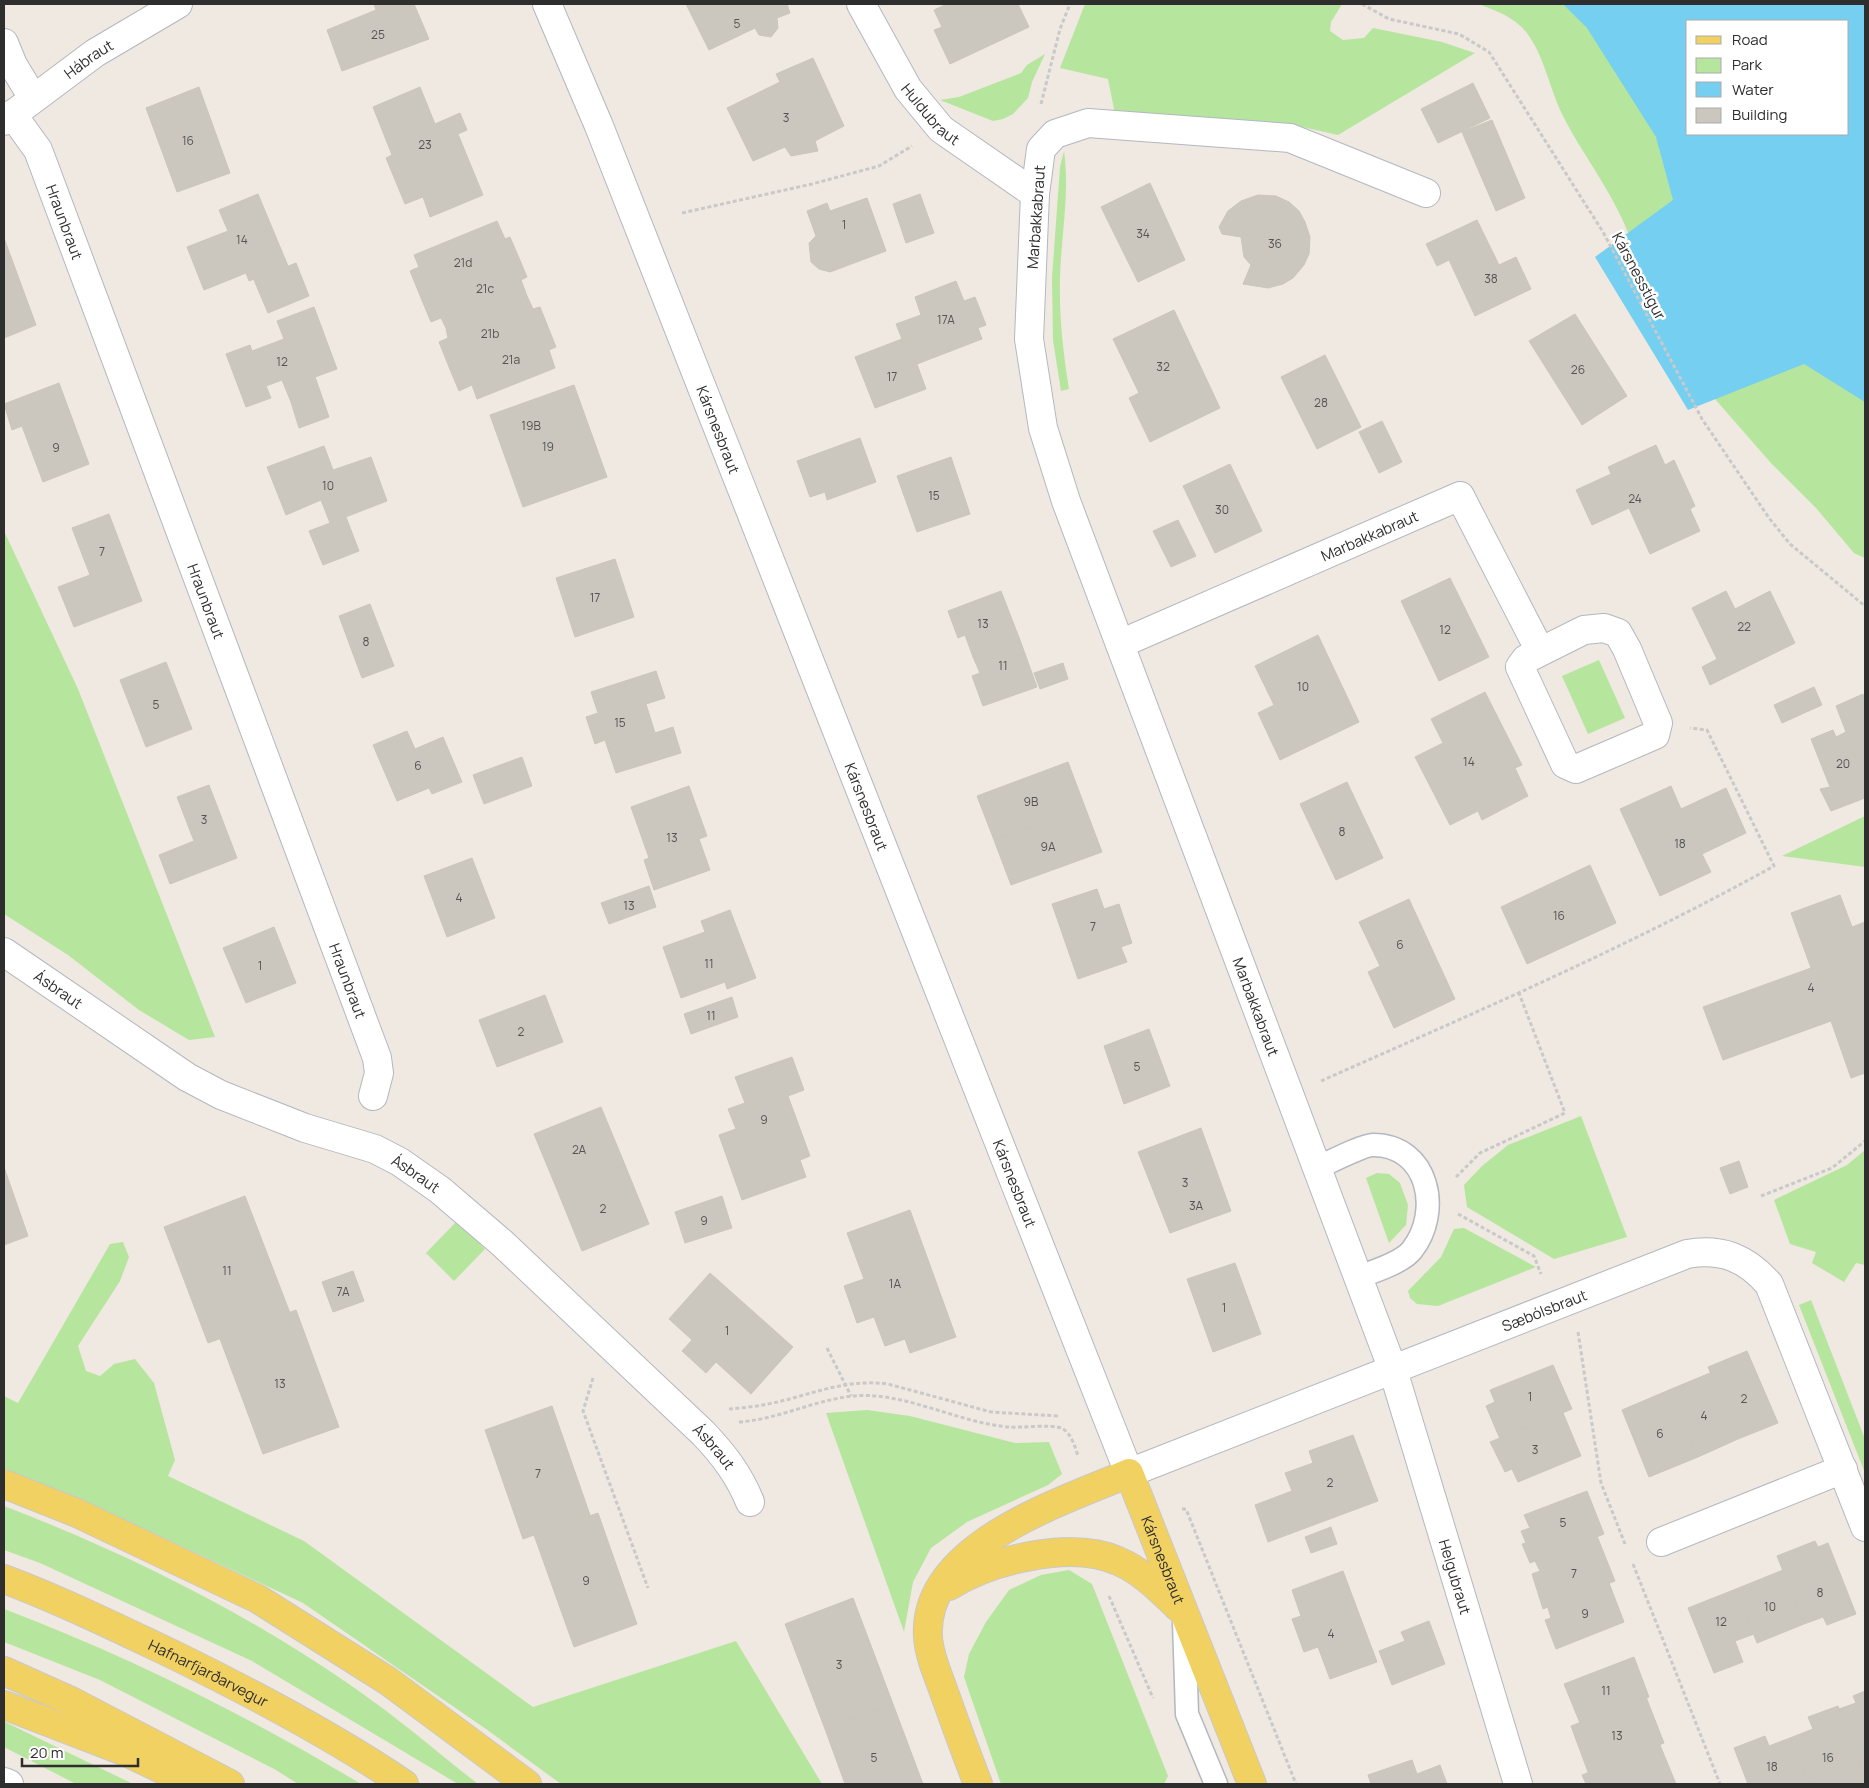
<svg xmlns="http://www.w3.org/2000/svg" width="1869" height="1788" font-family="Manrope,sans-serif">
<rect width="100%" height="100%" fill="#efe9e1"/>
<g fill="#b6e59e" fill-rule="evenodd">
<path d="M1085,4H1342L1331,22L1330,31L1343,40L1364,38L1373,28L1442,42L1475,53L1338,135L1294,125L1115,114L1108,79L1060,68Z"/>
<path d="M1479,4H1865V558L1854,553L1816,508L1770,462L1715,399L1632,243C1616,196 1585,159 1563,116C1550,90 1545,59 1529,36C1516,17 1498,12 1479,4ZM1688,21H1848V134H1688Z"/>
<path d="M1045,54L1032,82L1028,98L1013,114L1003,119L993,121L940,100L959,97L1021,73L1027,65Z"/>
<path d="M1064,151C1070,194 1061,236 1060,278C1059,316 1063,352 1069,389L1061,391L1053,340L1052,278L1060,167Z"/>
<path d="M4,531L78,689L215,1037L189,1040L139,1010L68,955L4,914Z"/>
<path d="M1599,660L1625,718L1588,734L1562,676Z"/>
<path d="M1865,816V867L1782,856Z"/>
<path d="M1581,1116L1627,1237L1554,1259L1467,1207L1464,1185L1482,1166L1508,1145Z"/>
<path d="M1865,1150V1265L1856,1263L1844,1282L1812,1263L1816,1252L1790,1244L1774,1200L1847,1165Z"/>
<path d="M1377,1173L1389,1174L1400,1183L1408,1205L1406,1225L1389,1243L1366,1178Z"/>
<path d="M457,1221L485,1249L454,1281L426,1253Z"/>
<path d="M1464,1228L1536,1267L1438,1306L1417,1304L1410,1298L1408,1291L1441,1257L1454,1229Z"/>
<path d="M123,1242L129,1257L120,1281L78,1346L86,1371L100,1376L114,1364L135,1359L154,1383L175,1460L168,1476L304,1541L533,1707L736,1641L822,1784H561L486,1729L303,1603L87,1502L4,1469V1396L18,1403L110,1244Z"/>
<path d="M1811,1300L1865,1439V1473L1799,1305Z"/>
<path d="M867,1410L910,1416L1015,1443L1049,1442L1062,1474L1048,1485L967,1522L931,1548L913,1582L904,1632L826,1413Z"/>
<path d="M4,1506C126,1553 248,1613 356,1689C398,1718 437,1752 478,1784H458L252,1661L40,1563L4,1550Z"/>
<path d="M1069,1570L1092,1584L1168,1776L1164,1784H1001L964,1677L969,1654L986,1622L1009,1590L1041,1575Z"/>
<path d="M4,1609C128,1656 248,1716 361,1784H298L276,1770L100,1680L4,1642Z"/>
<path d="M4,1721L7,1723L133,1784H76L4,1747Z"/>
</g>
<path fill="#75cff0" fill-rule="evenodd" d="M1563,4H1865V402L1804,364L1688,410L1595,257L1673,200L1656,137L1587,28ZM1688,21H1848V134H1688Z"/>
<g fill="#cbc7bf" stroke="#cbc5ba">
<path d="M374,4H414L429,39L342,71L327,30L376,10Z"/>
<path d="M686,4H787L790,13L777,18L778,28L771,37L759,35L755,28L709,50Z"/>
<path d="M947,4H1018L1029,27L950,64L934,30L942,27L934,10Z"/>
<path d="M813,58L844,126L815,141L818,151L791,156L785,147L753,161L727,108L780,82L776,74Z"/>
<path d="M1473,83L1490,118L1438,143L1421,109Z"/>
<path d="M199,87L230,173L177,192L146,108Z"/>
<path d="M420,87L435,124L460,113L467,130L458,134L483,195L430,217L423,197L405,204L386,158L392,155L373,107Z"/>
<path d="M1492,120L1525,198L1496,211L1462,132Z"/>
<path d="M1150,183L1185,260L1138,282L1101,207Z"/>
<path d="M258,194L288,266L249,281L246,273L204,290L187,247L228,231L219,210Z"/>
<path d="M920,194L934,233L906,243L893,204Z"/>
<path d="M1258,195L1276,196L1289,202L1299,211L1305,222L1310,237L1309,254L1304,265L1293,278L1283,284L1268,288L1243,284L1251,265L1244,257L1241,237L1222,234L1219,227L1228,211L1241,201Z"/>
<path d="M867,198L886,251L830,272L819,269L811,262L809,243L816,236L807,211L827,203L830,211Z"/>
<path d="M1477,220L1499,265L1516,257L1531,289L1475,316L1449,260L1437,266L1426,244Z"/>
<path d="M497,221L505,239L510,237L519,258L421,298L410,271L419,267L414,255Z"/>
<path d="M4,238L36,325L4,338Z"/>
<path d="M519,258L527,277L521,280L527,296L446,328L441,318L431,322L421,298Z"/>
<path d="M296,263L309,296L268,313L254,280Z"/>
<path d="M956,281L964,301L975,297L986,325L978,328L982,339L917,364L907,337L902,339L896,324L921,315L915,297Z"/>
<path d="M527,296L533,309L540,307L548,327L449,367L439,342L448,338L446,328Z"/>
<path d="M314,307L337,369L315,377L320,391L291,402L282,380L266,386L271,398L246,407L226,354L250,345L252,351L284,339L277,321Z"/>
<path d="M1174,310L1220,408L1150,442L1129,398L1139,393L1113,339Z"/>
<path d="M1575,314L1627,396L1582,425L1529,341Z"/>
<path d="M548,327L556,347L549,350L555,368L477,399L472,385L459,391L449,367Z"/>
<path d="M907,337L926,389L875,408L855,357Z"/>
<path d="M1325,355L1361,427L1317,449L1281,377Z"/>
<path d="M59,383L89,464L43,482L22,426L12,430L4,404Z"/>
<path d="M574,385L607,477L523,507L490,415Z"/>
<path d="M320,391L329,417L299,428L291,402Z"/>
<path d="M1382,421L1402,462L1379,473L1359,432Z"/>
<path d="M860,438L876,482L827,500L825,492L810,497L797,461Z"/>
<path d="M1656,445L1665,465L1674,460L1695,506L1690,509L1700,531L1650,554L1629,508L1592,525L1576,490L1611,474L1608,467Z"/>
<path d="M324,446L333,470L371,457L387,501L330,523L321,500L286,515L267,467Z"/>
<path d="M951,457L970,514L917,532L897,476Z"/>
<path d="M1230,464L1262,531L1215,553L1183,486Z"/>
<path d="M109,514L142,601L74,627L58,587L90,575L72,528Z"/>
<path d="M346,517L359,551L323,565L309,531Z"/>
<path d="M1178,520L1196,556L1171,567L1153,531Z"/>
<path d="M615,559L634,617L575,637L556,578Z"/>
<path d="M1450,578L1489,657L1439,681L1401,601Z"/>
<path d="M1001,591L1020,640L973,657L965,635L958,638L948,611Z"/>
<path d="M1726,591L1735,609L1770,591L1795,643L1710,685L1702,667L1717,659L1692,608Z"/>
<path d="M370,604L394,666L362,678L339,616Z"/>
<path d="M1318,635L1359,722L1280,760L1258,713L1274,705L1255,666Z"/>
<path d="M1020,640L1037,687L983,706L972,676L980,673L973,657Z"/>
<path d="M166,662L192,729L146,747L120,680Z"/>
<path d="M1063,663L1068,679L1040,689L1034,673Z"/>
<path d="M656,671L665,698L646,704L655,733L673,727L681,753L616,773L605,740L595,744L586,717L598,713L591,692Z"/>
<path d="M1814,687L1822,705L1782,723L1774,705Z"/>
<path d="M1485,692L1522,765L1515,768L1528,796L1482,820L1478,811L1450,825L1415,757L1443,743L1431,719Z"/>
<path d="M1863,694L1865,699V798L1831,811L1820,789L1830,787L1811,739L1833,730L1836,737L1846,732L1836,706Z"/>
<path d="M407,731L415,749L443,737L462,782L432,794L429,788L397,801L373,745Z"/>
<path d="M522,757L532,786L484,804L473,775Z"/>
<path d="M1068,762L1085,807L994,840L977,796Z"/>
<path d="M1347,782L1383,858L1336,880L1300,804Z"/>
<path d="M209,785L237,858L170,884L159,855L194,841L177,797Z"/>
<path d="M689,786L707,836L699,839L710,870L654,890L644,860L649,858L631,807Z"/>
<path d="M1671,786L1681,809L1726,788L1746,833L1702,854L1711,872L1660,896L1620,809Z"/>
<path d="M1085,807L1102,852L1011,885L994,840Z"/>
<path d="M472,858L495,918L447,937L424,876Z"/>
<path d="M1590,865L1616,923L1527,964L1501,907Z"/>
<path d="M649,886L656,907L609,924L601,903Z"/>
<path d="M1097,889L1104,909L1119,904L1132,943L1121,947L1127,962L1078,979L1052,904Z"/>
<path d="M1840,895L1852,927L1865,922V1073L1851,1078L1831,1021L1723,1060L1703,1007L1811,968L1791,913Z"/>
<path d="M1409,899L1455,999L1394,1028L1368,972L1380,966L1359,922Z"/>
<path d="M730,910L756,978L727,989L725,982L681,998L663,947L705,932L701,921Z"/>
<path d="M274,927L296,983L246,1003L223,948Z"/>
<path d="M545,995L563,1042L497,1067L479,1020Z"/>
<path d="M732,997L738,1017L691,1034L684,1014Z"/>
<path d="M1149,1029L1170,1086L1124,1104L1104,1046Z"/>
<path d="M792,1057L804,1090L788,1096L810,1156L800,1160L806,1177L742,1200L719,1135L736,1129L728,1109L745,1103L735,1077Z"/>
<path d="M601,1107L625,1165L558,1192L534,1134Z"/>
<path d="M1201,1128L1231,1211L1170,1233L1138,1152Z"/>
<path d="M1739,1161L1748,1187L1730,1194L1720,1168Z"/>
<path d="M625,1165L649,1224L582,1251L558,1192Z"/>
<path d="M4,1167L28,1236L4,1245Z"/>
<path d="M245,1196L290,1313L208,1343L164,1227Z"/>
<path d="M722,1196L732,1228L685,1243L675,1212Z"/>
<path d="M910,1210L956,1337L910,1353L905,1339L885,1346L874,1317L857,1323L844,1286L864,1279L847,1233Z"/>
<path d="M1235,1263L1261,1334L1213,1352L1187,1279Z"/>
<path d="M353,1271L364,1301L333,1312L322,1282Z"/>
<path d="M710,1273L793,1347L751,1394L716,1362L706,1373L682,1351L692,1340L669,1319Z"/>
<path d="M296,1310L339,1427L263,1454L220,1339Z"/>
<path d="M1747,1351L1778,1423L1738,1439L1708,1367Z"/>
<path d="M1553,1365L1572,1409L1500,1439L1486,1406L1495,1402L1490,1390Z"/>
<path d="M1710,1373L1738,1439L1698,1457L1669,1390Z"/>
<path d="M1669,1390L1698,1457L1649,1477L1622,1410Z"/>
<path d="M552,1406L590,1515L523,1539L485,1430Z"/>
<path d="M1563,1413L1581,1456L1518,1482L1512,1469L1505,1472L1490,1442Z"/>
<path d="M1353,1435L1378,1501L1268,1542L1255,1505L1292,1491L1285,1473L1313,1463L1309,1451Z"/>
<path d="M1587,1491L1604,1534L1530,1563L1522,1544L1526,1543L1521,1531L1530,1528L1524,1515Z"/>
<path d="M598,1513L637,1624L574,1647L534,1535Z"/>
<path d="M1331,1527L1337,1544L1311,1553L1305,1537Z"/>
<path d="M1597,1536L1615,1581L1543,1609L1532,1574L1540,1571L1535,1561Z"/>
<path d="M1815,1541L1818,1547L1828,1543L1856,1614L1827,1625L1823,1617L1804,1624L1777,1556Z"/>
<path d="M1783,1570L1804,1624L1757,1643L1736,1589Z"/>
<path d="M1343,1571L1377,1662L1330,1679L1318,1647L1304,1652L1292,1619L1301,1616L1292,1590Z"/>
<path d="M1609,1583L1624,1622L1556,1649L1545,1620L1551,1618L1548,1608Z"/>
<path d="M1736,1589L1754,1634L1735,1641L1743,1662L1714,1673L1688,1608Z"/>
<path d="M853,1598L893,1704L825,1729L785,1624Z"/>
<path d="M1429,1621L1445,1664L1392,1685L1379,1651L1405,1641L1401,1632Z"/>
<path d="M1634,1657L1649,1697L1580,1723L1564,1684Z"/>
<path d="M1865,1691V1776L1839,1709L1856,1703L1853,1696Z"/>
<path d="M1646,1697L1664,1743L1588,1772L1571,1726Z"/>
<path d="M893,1704L923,1784H845L825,1729Z"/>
<path d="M1838,1706L1865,1776V1784H1809L1790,1738L1813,1729L1808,1717Z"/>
<path d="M1765,1736L1769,1746L1790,1738L1809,1784H1748L1734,1748Z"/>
<path d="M1660,1745L1676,1784H1586L1582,1775Z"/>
<path d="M1412,1760L1417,1774L1440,1765L1447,1784H1371L1368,1775Z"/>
</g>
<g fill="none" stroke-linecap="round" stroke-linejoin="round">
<defs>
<g id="lane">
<path d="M1317,1168C1328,1163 1363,1145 1373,1145C1429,1145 1442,1212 1412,1250C1403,1262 1373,1272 1358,1277"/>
<path d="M1184,1622L1187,1714L1216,1784"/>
</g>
<g id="street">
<path id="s1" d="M861,4L908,89L941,129L1035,194"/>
<path d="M4,43L13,65L33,98"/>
<path id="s2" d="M12,114L38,150L377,1058L379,1073L373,1096"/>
<path id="s3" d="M1426,193L1290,138L1088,123L1055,134L1041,149L1035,194L1029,339L1043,428L1066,501L1393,1370L1518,1784"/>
<path d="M1604,628L1618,633L1627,649L1658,723L1655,735L1576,769L1565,764L1520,667L1526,659L1584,630Z"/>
<path id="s4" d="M1120,644L1460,496L1540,651"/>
<path id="s5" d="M4,952L187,1077L221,1095L305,1128L375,1149L400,1162L440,1190L502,1243L703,1433C724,1455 739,1475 750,1502"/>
<path id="s6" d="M1129,1473L1687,1254C1722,1248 1746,1258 1769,1284L1865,1527"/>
<path d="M1661,1542L1843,1469"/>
<path d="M4,1782L9,1784"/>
</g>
<g id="secondary">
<path id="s7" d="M547,4L599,126L1129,1473"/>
<path id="s8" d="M4,121L95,53L178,4"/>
</g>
<g id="primary">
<path d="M4,1484L77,1513L258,1599L388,1681L527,1784"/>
<path id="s9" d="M4,1579C60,1600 115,1627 170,1653C250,1692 330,1734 404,1784"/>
<path d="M949,1586C991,1560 1071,1540 1118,1561C1142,1571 1159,1589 1178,1607"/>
<path d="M4,1671L71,1701L230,1784"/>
<path d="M4,1705L126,1752L193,1784"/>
<path id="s10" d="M978,1784C966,1753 955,1723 944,1692C938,1675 929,1655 928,1637C922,1545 1062,1502 1129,1473L1252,1784"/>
</g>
</defs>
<use href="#lane" stroke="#b4b7c1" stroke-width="25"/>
<use href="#street" stroke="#b4b7c1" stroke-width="30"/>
<use href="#secondary" stroke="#b4b7c1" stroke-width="30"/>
<use href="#primary" stroke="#c9c9c9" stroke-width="30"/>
<g stroke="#c9c9c9" stroke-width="3" stroke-dasharray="4 2.5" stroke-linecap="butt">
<path d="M1362,4L1389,19L1459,34L1489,52L1603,232L1702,419L1769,518L1790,544L1865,606"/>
<path d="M1041,104L1060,29L1070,4"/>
<path d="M682,213L812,184L879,166L912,146"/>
<path d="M1321,1081C1474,1013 1628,947 1774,866L1707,730L1690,728"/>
<path d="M1456,1177L1480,1153L1565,1113L1519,993"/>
<path d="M1761,1196L1832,1168L1865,1141"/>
<path d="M1458,1214L1534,1256L1541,1274"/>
<path d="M1578,1332L1601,1483L1625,1544"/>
<path d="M827,1348L851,1396"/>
<path d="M593,1378L583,1411L648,1588"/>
<path d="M729,1409C740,1408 752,1407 763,1405C808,1397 841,1378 888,1384L991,1412L1058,1416"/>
<path d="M739,1422C780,1419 814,1400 853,1396C904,1391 958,1423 1009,1427C1022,1428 1050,1424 1061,1428C1071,1432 1075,1447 1078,1456"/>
<path d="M1182,1509H1186L1296,1784"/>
<path d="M1633,1564L1720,1784"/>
<path d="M1109,1596L1153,1698"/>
</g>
<use href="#lane" stroke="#fff" stroke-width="22"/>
<use href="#street" stroke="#fff" stroke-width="28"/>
<use href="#secondary" stroke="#fff" stroke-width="28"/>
<use href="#primary" stroke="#f2d163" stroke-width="28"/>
</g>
<g text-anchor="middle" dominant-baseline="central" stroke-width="5" stroke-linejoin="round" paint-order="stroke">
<g font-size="12" fill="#555452">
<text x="737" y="23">5</text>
<text x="378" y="34">25</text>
<text x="786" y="117">3</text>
<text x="188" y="140">16</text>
<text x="425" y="144">23</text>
<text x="844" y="224">1</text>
<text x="1143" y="233">34</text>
<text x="242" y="239">14</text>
<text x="1275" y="243">36</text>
<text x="463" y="262">21d</text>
<text x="1491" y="278">38</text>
<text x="485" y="288">21c</text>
<text x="946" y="319">17A</text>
<text x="490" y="333">21b</text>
<text x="511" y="359">21a</text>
<text x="282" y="361">12</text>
<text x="1163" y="366">32</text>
<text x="1578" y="369">26</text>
<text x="892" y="376">17</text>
<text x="1321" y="402">28</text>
<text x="531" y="425">19B</text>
<text x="548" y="446">19</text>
<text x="56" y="447">9</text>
<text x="328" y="485">10</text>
<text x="934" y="495">15</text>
<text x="1635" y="498">24</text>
<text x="1222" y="509">30</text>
<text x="102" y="551">7</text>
<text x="595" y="597">17</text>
<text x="983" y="623">13</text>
<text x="1744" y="626">22</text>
<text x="1445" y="629">12</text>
<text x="366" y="641">8</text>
<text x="1003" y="665">11</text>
<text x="1303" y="686">10</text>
<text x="156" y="704">5</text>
<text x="620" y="722">15</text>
<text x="1469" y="761">14</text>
<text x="1843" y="763">20</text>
<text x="418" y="765">6</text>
<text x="1031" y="801">9B</text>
<text x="204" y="819">3</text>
<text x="1342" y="831">8</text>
<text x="672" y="837">13</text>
<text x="1680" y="843">18</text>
<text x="1048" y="846">9A</text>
<text x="459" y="897">4</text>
<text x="629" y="905">13</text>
<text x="1559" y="915">16</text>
<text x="1093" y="926">7</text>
<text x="1400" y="944">6</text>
<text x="709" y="963">11</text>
<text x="260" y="965">1</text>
<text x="1811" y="987">4</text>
<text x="711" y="1015">11</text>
<text x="521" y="1031">2</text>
<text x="1137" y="1066">5</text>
<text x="764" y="1119">9</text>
<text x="579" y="1149">2A</text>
<text x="1185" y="1182">3</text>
<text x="1196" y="1205">3A</text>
<text x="603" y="1208">2</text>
<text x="704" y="1220">9</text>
<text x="227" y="1270">11</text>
<text x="895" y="1283">1A</text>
<text x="343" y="1291">7A</text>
<text x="1224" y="1307">1</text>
<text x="727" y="1330">1</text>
<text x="280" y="1383">13</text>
<text x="1530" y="1396">1</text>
<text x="1744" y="1398">2</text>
<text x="1704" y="1415">4</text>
<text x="1660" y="1433">6</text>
<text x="1535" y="1449">3</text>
<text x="538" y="1473">7</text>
<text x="1330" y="1482">2</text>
<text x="1563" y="1522">5</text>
<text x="1574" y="1573">7</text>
<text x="586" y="1580">9</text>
<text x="1820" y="1592">8</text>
<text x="1770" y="1606">10</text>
<text x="1585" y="1613">9</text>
<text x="1721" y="1621">12</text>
<text x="1331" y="1633">4</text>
<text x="839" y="1664">3</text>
<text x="1606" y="1690">11</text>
<text x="1617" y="1735">13</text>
<text x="874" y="1757">5</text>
<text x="1828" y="1757">16</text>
<text x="1772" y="1766">18</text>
</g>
<g font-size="15" fill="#2e2e2e" stroke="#fff">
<text stroke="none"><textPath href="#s8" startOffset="105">Hábraut</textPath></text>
<text stroke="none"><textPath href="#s1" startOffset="131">Huldubraut</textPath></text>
<text transform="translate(1036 217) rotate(-86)">Marbakkabraut</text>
<text stroke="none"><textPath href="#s2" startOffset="121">Hraunbraut</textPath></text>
<text transform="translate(1639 276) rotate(62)">Kársnesstígur</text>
<text stroke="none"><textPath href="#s7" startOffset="459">Kársnesbraut</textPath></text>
<text stroke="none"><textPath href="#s4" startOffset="272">Marbakkabraut</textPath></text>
<text stroke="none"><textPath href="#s2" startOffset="526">Hraunbraut</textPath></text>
<text stroke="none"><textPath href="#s7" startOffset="864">Kársnesbraut</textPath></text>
<text stroke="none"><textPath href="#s2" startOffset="931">Hraunbraut</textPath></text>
<text stroke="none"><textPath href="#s5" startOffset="66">Ásbraut</textPath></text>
<text stroke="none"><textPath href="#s3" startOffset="1302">Marbakkabraut</textPath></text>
<text stroke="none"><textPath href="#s5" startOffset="471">Ásbraut</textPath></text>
<text stroke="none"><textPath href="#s7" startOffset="1269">Kársnesbraut</textPath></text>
<text stroke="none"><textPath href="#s6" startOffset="446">Sæbólsbraut</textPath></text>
<text stroke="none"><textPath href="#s5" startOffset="876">Ásbraut</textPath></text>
<text stroke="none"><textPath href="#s10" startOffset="525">Kársnesbraut</textPath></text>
<text stroke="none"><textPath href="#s3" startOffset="1906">Helgubraut</textPath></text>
<text stroke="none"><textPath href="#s9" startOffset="225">Hafnarfjarðarvegur</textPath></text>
</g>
</g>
<rect width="1869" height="1788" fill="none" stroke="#2e2e2e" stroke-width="10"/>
<rect x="1686" y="20" width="162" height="115" fill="#ffffff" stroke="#ababab"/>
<rect x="1696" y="36" width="25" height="8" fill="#f2d163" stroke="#ababab"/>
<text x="1732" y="45" font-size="15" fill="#2e2e2e">Road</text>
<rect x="1696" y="58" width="25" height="15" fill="#b6e59e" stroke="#ababab"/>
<text x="1732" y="70" font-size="15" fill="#2e2e2e">Park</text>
<rect x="1696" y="82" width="25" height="15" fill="#75cff0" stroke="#ababab"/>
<text x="1732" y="95" font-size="15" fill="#2e2e2e">Water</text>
<rect x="1696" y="108" width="25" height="15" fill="#cbc7bf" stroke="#ababab"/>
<text x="1732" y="120" font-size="15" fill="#2e2e2e">Building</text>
<path d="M22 1758v8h116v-8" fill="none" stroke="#2e2e2e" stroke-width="2.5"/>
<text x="30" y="1758" font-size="15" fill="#2e2e2e" stroke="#ffffff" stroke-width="4" paint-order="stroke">20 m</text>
</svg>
